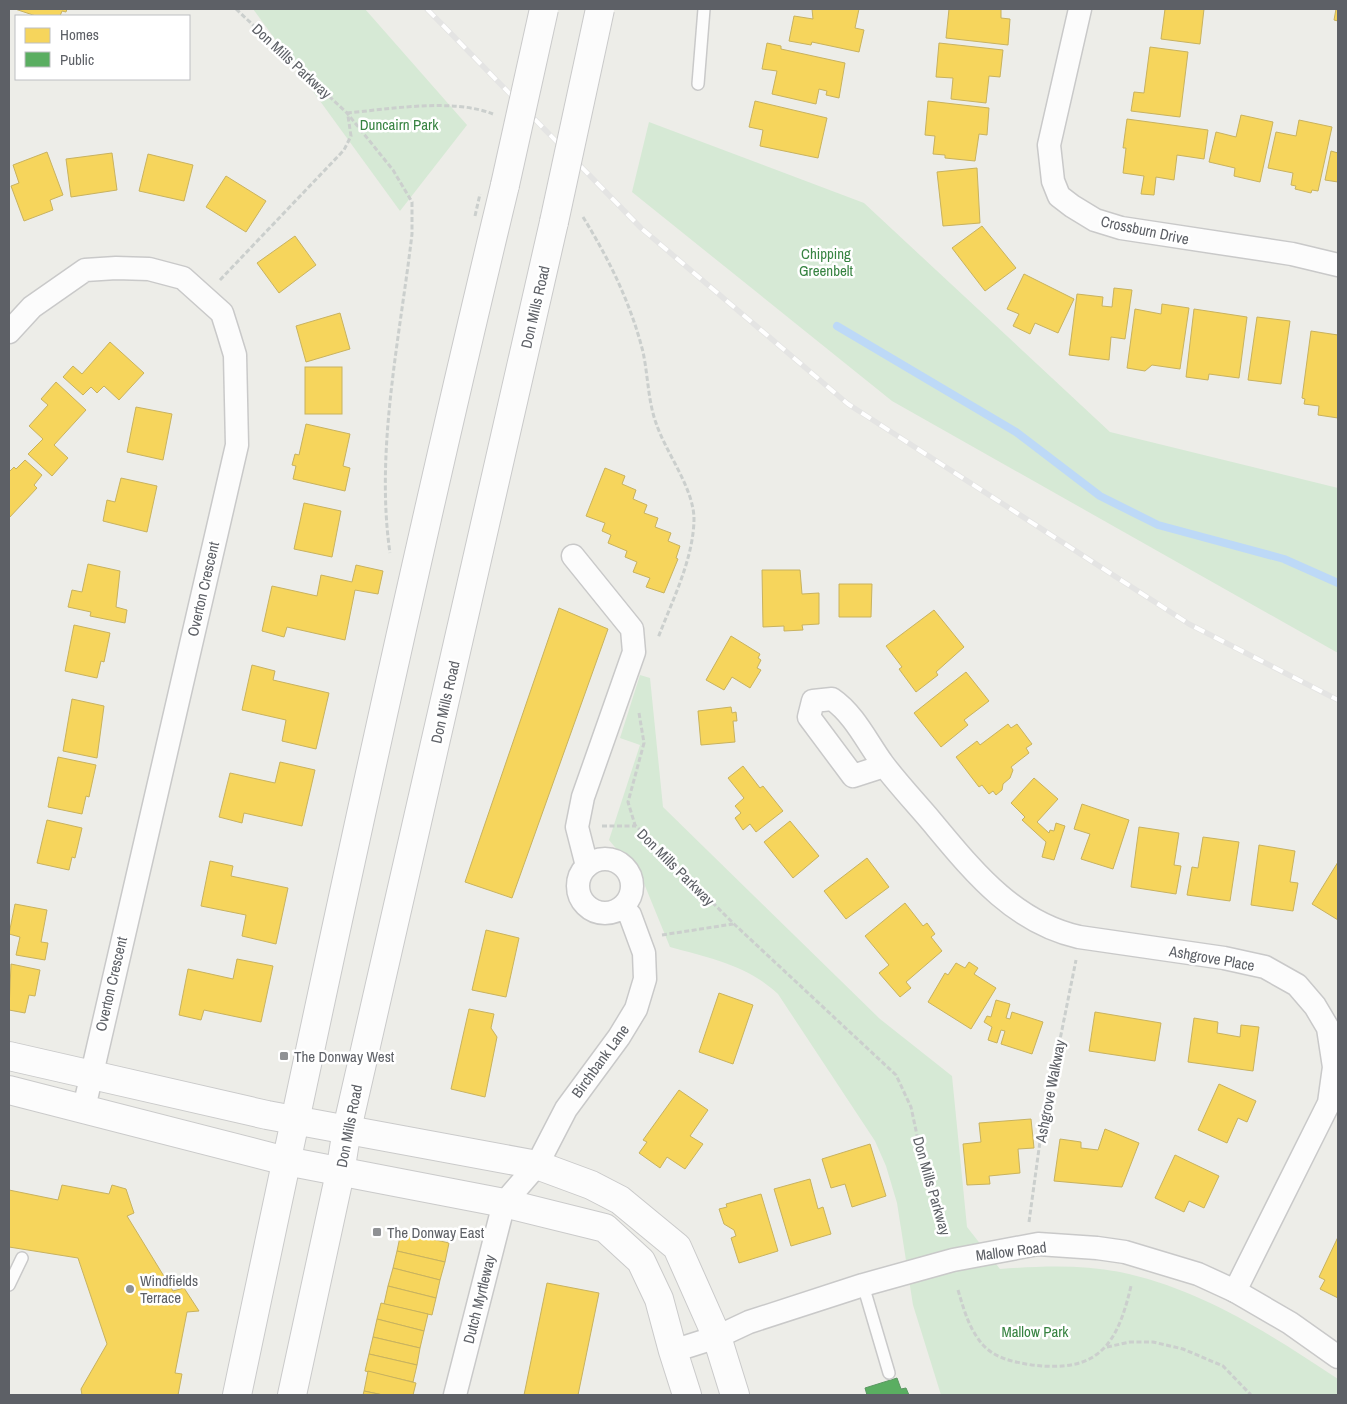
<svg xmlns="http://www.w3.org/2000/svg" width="1347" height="1404" font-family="'Archivo Narrow',sans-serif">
<rect width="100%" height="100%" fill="#edede8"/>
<g fill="#d6e9d5">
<path d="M253,9H365L467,125L400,211Z"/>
<path d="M649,122L864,203L1110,432L1338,488V653L892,401L632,192Z"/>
<path d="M640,675L650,678L663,807L880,1019L952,1076L967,1227L1000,1269C1043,1266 1087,1264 1129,1274C1206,1292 1273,1336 1338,1379V1395H941L913,1305L897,1203L886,1166L875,1141L778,994C747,965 710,958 670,947L643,881L609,840L640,745L620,738Z"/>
</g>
<g fill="#f6d55c" stroke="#c8b25f">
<path d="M15,9H67L66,12L62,11L60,16H36Z"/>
<path d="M812,9H859L855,28L864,30L859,52L812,42L811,45L789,41L794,16L813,19Z"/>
<path d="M949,9H1001V18L1010,19L1008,45L946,38Z"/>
<path d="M1165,9H1204L1200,44L1161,39Z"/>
<path d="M1334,9H1338V21L1334,20L1336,9Z"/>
<path d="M767,43L781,46V49L845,63L839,98L826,95L827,91L819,89L816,104L772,94L777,71L762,69Z"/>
<path d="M939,43L1003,50L1000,77L989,76L986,103L951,99L953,78L936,77Z"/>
<path d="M1150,47L1188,52L1180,117L1131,111L1134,92L1144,93Z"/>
<path d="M755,101L827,118L818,158L760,146L763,130L749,127Z"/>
<path d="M928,101L989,108L987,135L979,134L975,161L945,158V155L933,154L935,136L925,135Z"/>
<path d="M1241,115L1273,122L1260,182L1234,176L1235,168L1209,162L1216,132L1236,137Z"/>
<path d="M1127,119L1208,130L1204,159L1177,155L1174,180L1156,177L1154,195L1141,194L1144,176L1123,173L1126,148H1123Z"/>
<path d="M1299,120L1332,127L1318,191L1312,190L1311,193L1295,189L1296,186L1291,185L1293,173L1268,168L1276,132L1296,136Z"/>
<path d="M1331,151L1338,153V182L1325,180Z"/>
<path d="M47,152L63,195L50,200L53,210L24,221L11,186L19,183L13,165Z"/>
<path d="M112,153L117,190L71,197L66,159Z"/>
<path d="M148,154L193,165L184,201L139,191Z"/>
<path d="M977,168L980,223L943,226L937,172Z"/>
<path d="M226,176L266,201L246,232L206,207Z"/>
<path d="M982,226L1016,268L985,291L952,248Z"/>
<path d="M295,236L316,265L279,293L257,263Z"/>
<path d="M1024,274L1074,299L1058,333L1035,323L1030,334L1013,326L1019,314L1007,309Z"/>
<path d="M1114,288L1132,290L1125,339L1111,337L1109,360L1069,355L1077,294L1103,297L1102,306L1112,307Z"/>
<path d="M1162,304L1189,308L1180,369L1152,365L1145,371L1127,368L1135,309L1161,314Z"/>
<path d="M1194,309L1247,317L1239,378L1209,374L1208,380L1186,377Z"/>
<path d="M340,313L350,349L306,362L296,326Z"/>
<path d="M1257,317L1290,321L1281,384L1248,380Z"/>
<path d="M1311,331L1338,335V418L1318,415L1319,406L1304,404L1305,399L1302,398Z"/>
<path d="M110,342L144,373L119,400L104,386L97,393L91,387L83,395L63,377L73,366L82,374Z"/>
<rect x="305" y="367" width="37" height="47"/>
<path d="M56,382L86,410L54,445L68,458L52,476L28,454L43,439L29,426L48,405L41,399Z"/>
<path d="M136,407L172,414L163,460L127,452Z"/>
<path d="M306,424L350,434L343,466L350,468L345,491L293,479L296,466L292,465L295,454L299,455Z"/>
<path d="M25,460L42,475L34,485L37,488L9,518V472L14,467L16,469Z"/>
<path d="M605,468L625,476L622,484L636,490L633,499L647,505L644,513L658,518L655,527L671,533L668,541L680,546L676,558L678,559L664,593L646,587L650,578L633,572L637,562L625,557L627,551L608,543L611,535L602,531L605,523L586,516Z"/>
<path d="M121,478L157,486L147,532L103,521L107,500L115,502Z"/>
<path d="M304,503L341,511L332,557L294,549Z"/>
<path d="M88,564L120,571L116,607L127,610L125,623L90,616L91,612L68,607L72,590L82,592Z"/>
<path d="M356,565L383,571L378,594L355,590L345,640L287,627L284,637L262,631L272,586L317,596L321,575L352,582Z"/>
<path d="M762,570H800L802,594L819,593V624L802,625L803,630L784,631V626L763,627Z"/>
<path d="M839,584H872L871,617H839Z"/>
<path d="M559,608L608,629L512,898L465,882Z"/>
<path d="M934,610L964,647L936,672L938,675L916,692L899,669L902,667L886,646Z"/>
<path d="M74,625L110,633L104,662L101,661L97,678L65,671Z"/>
<path d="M731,636L760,654L758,658L761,660L757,668L761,670L750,688L732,677L724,690L706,680Z"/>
<path d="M252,665L275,671L273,680L329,693L316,749L282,741L286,720L242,710Z"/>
<path d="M966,672L989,701L964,720L968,725L941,747L914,713Z"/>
<path d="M72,699L104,706L97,758L63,751Z"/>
<path d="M731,707L732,713L736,712L737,721H733L735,742L701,745L698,711Z"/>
<path d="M1008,724L1011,728L1017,724L1032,744L1026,748L1029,753L1011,767L1013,770L1010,778L1003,784L1002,790L996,795L993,791L989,794L982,785L979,787L956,757L977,741L980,745Z"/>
<path d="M58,757L96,765L89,797L86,796L82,814L48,807Z"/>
<path d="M280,762L315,770L302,826L244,813L242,823L219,817L230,773L275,783Z"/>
<path d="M743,766L760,788L763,786L783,811L756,832L750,824L743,830L735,818L741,813L735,806L744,798L728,778Z"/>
<path d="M1034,778L1058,799L1037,822L1049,833L1050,830L1054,831L1056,823L1065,826L1054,860L1042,857L1046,842L1022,820L1025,817L1011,803Z"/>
<path d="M1082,804L1129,820L1113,869L1081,859L1090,834L1074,829Z"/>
<path d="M47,820L82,828L75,858L72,857L69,870L37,863Z"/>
<path d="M790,821L819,856L793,878L764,842Z"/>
<path d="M1139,827L1179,833L1174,865L1181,866L1176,894L1131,887Z"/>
<path d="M1203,837L1239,842L1230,901L1187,895L1192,867L1198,868Z"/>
<path d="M1259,845L1295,851L1290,882L1298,883L1293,911L1251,905Z"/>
<path d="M867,858L889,887L846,919L824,891Z"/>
<path d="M210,861L233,866L231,876L288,888L276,944L242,936L246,915L201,906Z"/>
<path d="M1338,862V920L1312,904Z"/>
<path d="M905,903L923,926L927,923L935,934L931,937L942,951L906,982L911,988L900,997L879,973L889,965L865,936Z"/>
<path d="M15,904L47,910L41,942L48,943L45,960L16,955L20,937L9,934Z"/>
<path d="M486,930L519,938L506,997L472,990Z"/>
<path d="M237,959L273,966L261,1022L204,1010L201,1020L179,1015L188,969L233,979Z"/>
<path d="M969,962L978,968L974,974L996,988L971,1029L928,1002L945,973L948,975L956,963L965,968Z"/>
<path d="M11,964L40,970L35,996L29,995L25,1013L9,1010Z"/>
<path d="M719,993L753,1005L733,1064L699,1052Z"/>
<path d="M996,1000L1010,1004L1006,1018L1010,1019L1012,1012L1043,1022L1032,1054L1001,1044L1005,1031L1001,1030L997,1043L988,1040L992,1027L984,1022L987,1016L991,1017Z"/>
<path d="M469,1009L494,1014L491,1028L497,1037L485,1097L451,1089Z"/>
<path d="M1095,1012L1161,1023L1155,1061L1089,1051Z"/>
<path d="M1194,1018L1218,1022L1217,1033L1240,1037L1241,1025L1259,1027L1253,1071L1188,1062Z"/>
<path d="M1219,1084L1256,1101L1247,1122L1238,1118L1227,1143L1198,1130Z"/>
<path d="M679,1090L708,1110L690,1136L703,1144L685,1169L667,1157L660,1168L639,1153L647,1142L643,1140Z"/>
<path d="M1031,1119L1034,1148L1018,1149L1020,1173L989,1176L990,1184L967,1185L963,1144L981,1142L979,1123Z"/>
<path d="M1105,1129L1139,1143L1122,1187L1054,1181L1060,1139L1081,1142V1148L1098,1150Z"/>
<path d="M870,1144L886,1196L852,1207L845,1184L831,1188L822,1159Z"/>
<path d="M1175,1155L1219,1176L1204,1208L1189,1201L1184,1212L1155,1198Z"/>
<path d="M810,1179L818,1209L823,1207L831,1234L791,1246L774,1189Z"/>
<path d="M62,1185L109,1194L112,1185L126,1189L134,1213L127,1216L173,1291L184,1288L199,1311L187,1312L175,1373L182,1374L178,1395H82L81,1389L107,1344L78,1258L9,1247V1190L58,1200Z"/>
<path d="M761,1194L778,1251L739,1263L731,1238L736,1236L734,1230L724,1224L719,1209L727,1207L726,1204Z"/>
<path d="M401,1232L449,1243L445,1262L397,1251Z"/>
<path d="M1338,1237V1298L1320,1289L1325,1280L1319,1277Z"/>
<path d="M397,1251L445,1262L440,1280L393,1268Z"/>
<path d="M393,1268L440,1280L436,1298L388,1286Z"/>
<path d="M547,1283L599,1293L578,1395H524Z"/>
<path d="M388,1286L436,1298L432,1315L384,1304Z"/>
<path d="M381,1303L428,1314L424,1331L377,1319Z"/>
<path d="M377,1319L424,1331L420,1348L373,1337Z"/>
<path d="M373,1337L420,1348L417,1365L369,1354Z"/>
<path d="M369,1354L417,1365L413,1382L365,1371Z"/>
<path d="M368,1371L416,1383L413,1395H383L364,1391Z"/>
<path d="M364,1391L383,1395H363Z"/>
</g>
<path fill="#5aae61" stroke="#5b9762" d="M897,1378L901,1389L906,1388L909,1395H867L865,1388Z"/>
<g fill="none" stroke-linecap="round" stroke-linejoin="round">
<path stroke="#bdd9f7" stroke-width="8" d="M837,326L1016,432L1100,496L1158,525L1284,559L1338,583"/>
<defs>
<g id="lane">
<path d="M698,84L704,9"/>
<path d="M9,1285L22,1258"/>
<path d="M863,1285L889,1373"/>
</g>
<g id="street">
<path d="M1080,9L1049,145L1053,181L1059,196L1072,206L1095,220L1121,228L1292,254L1338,265"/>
<path d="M9,332L32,307L85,270L116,268L149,269L183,278L222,313L228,332L235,355L237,445L84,1108"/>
<path d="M573,556L632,629L634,652L583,797L577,827L587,866"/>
<path d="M884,766L853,776L809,717L813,701L832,699C854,714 867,742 883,764C898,784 916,803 932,822C973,871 1013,922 1079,937L1224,958L1265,967L1297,985L1315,1006L1328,1028L1334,1067L1329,1103L1235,1291"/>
<circle cx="605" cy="886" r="27"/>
<path d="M673,1351L717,1337L749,1322L863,1285L953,1260L1038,1244L1097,1248L1125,1252L1198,1274L1235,1291L1290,1323L1338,1357"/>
<path d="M455,1395L504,1203L537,1165L566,1109L619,1037L636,1009L645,979L644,953L630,915L622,908"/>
</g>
<g id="secondary">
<path d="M9,1056L267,1115L537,1165L591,1185L620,1200L677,1247L717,1337L735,1395"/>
<path d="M9,1090L286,1161L504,1203L605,1228L641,1261L659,1299L673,1351L687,1395"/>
<path d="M237,1395C322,991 408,587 505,185"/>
<path d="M292,1395L340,1173L347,1129L554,222"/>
</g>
</defs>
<use href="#lane" stroke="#c9c9c9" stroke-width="14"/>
<use href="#street" stroke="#c9c9c9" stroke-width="25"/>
<use href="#secondary" stroke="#cacaca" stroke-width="30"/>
<g stroke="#cbcfcd" stroke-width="3" stroke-dasharray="5 2.5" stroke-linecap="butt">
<path d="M236,9L347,113L393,170L412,202V234C400,337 375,450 390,553"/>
<path d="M347,113C390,109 453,98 493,114"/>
<path d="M583,217C609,259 631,304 643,352C648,375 648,401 656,423C666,453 693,487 694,518C694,558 672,601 658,638"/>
<path d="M220,280L344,150L351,136L348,116"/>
<path d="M639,713L644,743L628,802L635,825L734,924L896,1075L911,1107L918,1140L947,1237"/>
<path d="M602,826H636"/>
<path d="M662,935L733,924"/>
<path d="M1029,1222L1041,1134L1076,960"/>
<path d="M958,1290C964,1310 969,1329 983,1345C996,1359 1014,1362 1032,1365C1098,1373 1117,1346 1131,1286"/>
<path d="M1107,1347L1130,1342H1153L1183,1349L1223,1366L1251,1395"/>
</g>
<use href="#lane" stroke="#fcfcfc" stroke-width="11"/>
<use href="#street" stroke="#fcfcfc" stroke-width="22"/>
<use href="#secondary" stroke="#fcfcfc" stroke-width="28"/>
<defs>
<path id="rail" d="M427,9L641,228L848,404L1189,624L1338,700"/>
</defs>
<use href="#rail" stroke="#e4e4e3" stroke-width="5.5"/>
<use href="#rail" stroke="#fff" stroke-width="4" stroke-dasharray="11" stroke-linecap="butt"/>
<defs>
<g id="secondary-bridge">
<path d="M505,185L544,9"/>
<path d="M554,222L600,9"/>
</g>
</defs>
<use href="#secondary-bridge" stroke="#cacaca" stroke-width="30" stroke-linecap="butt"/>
<path stroke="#cbcfcd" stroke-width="3" stroke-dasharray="5 2.5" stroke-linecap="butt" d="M475,216L480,194"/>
<use href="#secondary-bridge" stroke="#fcfcfc" stroke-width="28"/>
</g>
<g fill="#8f9194" stroke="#fff" stroke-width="2">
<rect x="279" y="1051" width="10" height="10" rx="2.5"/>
<rect x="372" y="1227" width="10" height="10" rx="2.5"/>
<circle cx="130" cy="1289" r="5"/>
</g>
<g text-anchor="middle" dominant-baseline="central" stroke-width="5" stroke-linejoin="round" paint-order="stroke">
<g font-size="15" fill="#5d6066" stroke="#fff">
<text transform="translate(292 61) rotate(43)">Don Mills Parkway</text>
<text transform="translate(1145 230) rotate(12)">Crossburn Drive</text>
<text transform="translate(535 307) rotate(-77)">Don Mills Road</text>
<text transform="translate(203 589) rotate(-77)">Overton Crescent</text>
<text transform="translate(445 702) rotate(-77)">Don Mills Road</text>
<text transform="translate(676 867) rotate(45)">Don Mills Parkway</text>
<text transform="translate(1212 958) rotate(10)">Ashgrove Place</text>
<text transform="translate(111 984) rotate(-77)">Overton Crescent</text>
<text transform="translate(600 1061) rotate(-54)">Birchbank Lane</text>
<text transform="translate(1050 1091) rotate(-79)">Ashgrove Walkway</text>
<text transform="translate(349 1126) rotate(-79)">Don Mills Road</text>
<text transform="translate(932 1186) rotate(74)">Don Mills Parkway</text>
<text transform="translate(1011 1251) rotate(-7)">Mallow Road</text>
<text transform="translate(479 1299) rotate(-76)">Dutch Myrtleway</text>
</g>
<g font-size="15" fill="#378341" stroke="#fff">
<text x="399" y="124">Duncairn Park</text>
<text x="826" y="253">Chipping<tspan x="826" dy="17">Greenbelt</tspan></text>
<text x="1035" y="1331">Mallow Park</text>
</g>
<g font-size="15" fill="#5d6066" stroke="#fff" text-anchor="start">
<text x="294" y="1056">The Donway West</text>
<text x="387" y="1232">The Donway East</text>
<text x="140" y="1280">Windfields<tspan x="140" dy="17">Terrace</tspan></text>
</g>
</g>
<rect width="1347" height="1404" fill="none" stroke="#5d6066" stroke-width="20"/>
<rect x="15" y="15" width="175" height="65" fill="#ffffff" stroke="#bebfc2"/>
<rect x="25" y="28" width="25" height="15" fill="#f6d55c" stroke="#bebfc2"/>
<text x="60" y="40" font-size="15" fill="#5d6066">Homes</text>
<rect x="25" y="52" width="25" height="15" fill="#5aae61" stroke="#bebfc2"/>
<text x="60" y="65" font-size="15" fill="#5d6066">Public</text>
</svg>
